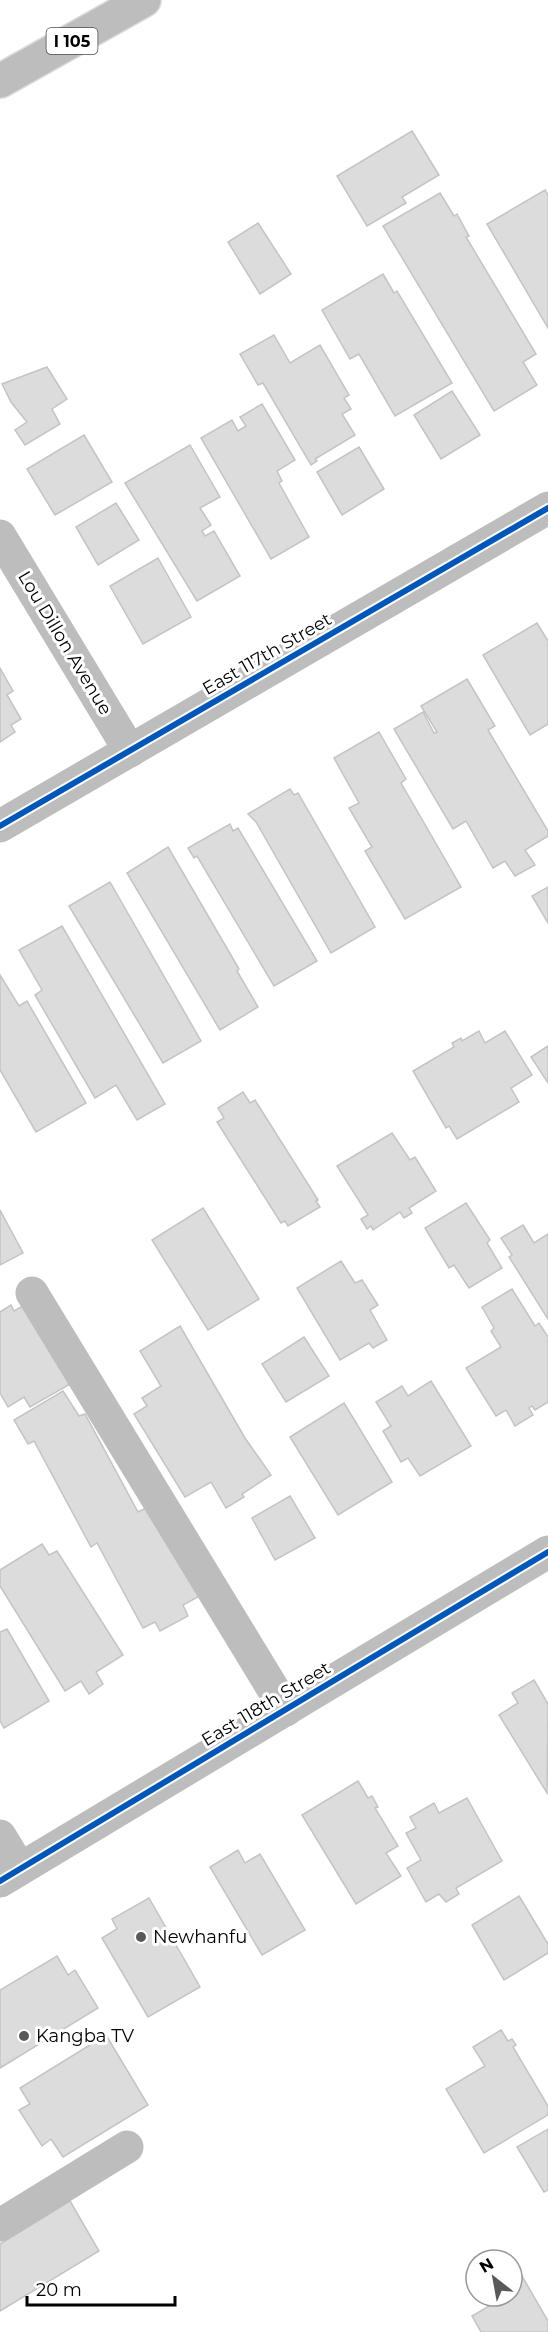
<svg xmlns="http://www.w3.org/2000/svg" width="548" height="2332" font-family="Montserrat,sans-serif">
<rect width="100%" height="100%" fill="#fff"/>
<g fill="#dcdcdc" stroke="#c4c4c4" stroke-width="1.5">
<path d="M412,131L439,175L402,197L406,203L367,226L337,176Z"/>
<path d="M545,190L548,195V328L487,224Z"/>
<path d="M440,193L454,216L457,214L469,236L466,237L536,354L523,362L537,385L494,411L383,226Z"/>
<path d="M258,223L291,274L260,294L228,242Z"/>
<path d="M383,274L394,293L397,291L452,383L395,416L359,354L350,359L322,310Z"/>
<path d="M274,335L290,363L320,345L349,395L344,398L351,409L342,414L355,435L315,459L317,461L311,465L263,383L258,385L240,354Z"/>
<path d="M47,367L67,399L52,409L60,424L25,445L15,430L27,422L11,402L2,384Z"/>
<path d="M452,391L480,435L441,459L414,415Z"/>
<path d="M262,404L295,460L277,471L282,481L279,483L309,537L271,559L201,438L232,420L238,431L246,426L240,417Z"/>
<path d="M84,435L112,482L55,515L27,469Z"/>
<path d="M190,445L220,497L200,508L211,525L202,531L205,536L214,531L240,576L197,601L125,483Z"/>
<path d="M359,447L384,489L342,515L317,472Z"/>
<path d="M116,503L139,540L98,565L76,527Z"/>
<path d="M158,558L191,617L143,644L110,586Z"/>
<path d="M537,623L548,641V724L530,735L483,655Z"/>
<path d="M0,668L13,691L7,695L21,719L11,725L15,732L0,742Z"/>
<path d="M467,679L495,726L488,730L548,831V836L525,850L535,865L515,876L505,861L493,868L466,821L453,829L394,729L423,712L434,733L437,732L421,706Z"/>
<path d="M379,732L406,779L401,783L461,887L405,919L365,851L372,847L349,808L359,803L334,758Z"/>
<path d="M290,789L294,795L298,793L375,927L331,953L256,822L248,814Z"/>
<path d="M230,824L233,831L238,828L317,961L274,986L197,856L194,858L188,848Z"/>
<path d="M168,847L239,969L237,971L258,1007L220,1030L127,873Z"/>
<path d="M110,882L201,1041L163,1063L69,906Z"/>
<path d="M548,887V923L532,896Z"/>
<path d="M62,926L165,1104L137,1120L116,1085L95,1098L35,995L42,990L19,950Z"/>
<path d="M0,975L19,1006L27,1001L86,1103L36,1132L0,1070Z"/>
<path d="M479,1031L485,1043L505,1031L532,1075L511,1088L519,1102L457,1139L449,1126L446,1128L413,1071L454,1047L452,1043L461,1038L462,1041Z"/>
<path d="M548,1046V1083L531,1057Z"/>
<path d="M243,1092L250,1103L255,1100L318,1200L316,1201L320,1207L288,1226L285,1221L281,1223L217,1122L224,1118L218,1108Z"/>
<path d="M392,1133L410,1160L415,1157L436,1191L409,1208L412,1213L404,1218L400,1212L373,1230L371,1226L367,1229L361,1219L368,1215L337,1166Z"/>
<path d="M466,1203L490,1240L487,1243L502,1268L469,1288L454,1265L449,1268L425,1228Z"/>
<path d="M203,1208L259,1299L208,1330L152,1240Z"/>
<path d="M0,1210L23,1253L0,1265Z"/>
<path d="M523,1225L534,1243L548,1234V1319L509,1257L512,1255L501,1238Z"/>
<path d="M341,1261L355,1283L362,1280L378,1305L370,1310L387,1340L373,1348L369,1343L340,1360L297,1288Z"/>
<path d="M512,1289L535,1326L539,1323L548,1337V1402L535,1410L532,1406L529,1408L533,1415L515,1426L506,1410L496,1416L466,1368L501,1347L491,1331L494,1328L482,1307Z"/>
<path d="M30,1302L72,1383L30,1407L24,1397L8,1407L0,1393V1312L11,1305L14,1311Z"/>
<path d="M180,1326L245,1438L271,1475L242,1494L244,1497L226,1508L211,1482L185,1497L134,1414L147,1406L142,1398L161,1386L140,1351Z"/>
<path d="M304,1337L329,1376L286,1402L262,1364Z"/>
<path d="M431,1381L471,1446L420,1476L408,1458L401,1462L383,1431L391,1426L376,1402L402,1386L408,1396Z"/>
<path d="M63,1391L79,1416L85,1414L138,1512L156,1503L205,1593L183,1605L188,1616L160,1631L155,1622L143,1628L97,1543L91,1547L34,1441L28,1444L14,1420Z"/>
<path d="M344,1403L392,1482L338,1515L290,1437Z"/>
<path d="M290,1496L315,1538L275,1560L252,1518Z"/>
<path d="M42,1544L49,1555L57,1551L123,1655L96,1672L103,1684L89,1694L81,1681L65,1691L0,1586V1570Z"/>
<path d="M7,1629L49,1701L4,1728L0,1721V1632Z"/>
<path d="M534,1680L548,1704L547,1793L499,1715L518,1703L512,1693Z"/>
<path d="M358,1781L368,1798L372,1796L378,1807L375,1808L398,1846L386,1853L401,1876L356,1904L302,1815Z"/>
<path d="M467,1798L502,1861L456,1888L459,1894L446,1902L439,1894L426,1902L407,1868L421,1860L406,1833L416,1828L410,1817L434,1803L439,1813Z"/>
<path d="M238,1850L245,1863L260,1854L305,1930L262,1955L210,1867Z"/>
<path d="M519,1896L548,1944V1953L504,1980L472,1925Z"/>
<path d="M149,1898L200,1987L148,2017L102,1938L117,1929L112,1919Z"/>
<path d="M57,1956L68,1975L75,1970L98,2008L0,2068V1990Z"/>
<path d="M501,2030L508,2041L512,2039L516,2045L513,2047L548,2106V2115L484,2153L446,2089L485,2066L473,2047Z"/>
<path d="M106,2035L148,2105L63,2157L51,2139L42,2146L19,2110L30,2104L20,2088Z"/>
<path d="M548,2129V2190L544,2192L517,2147Z"/>
<path d="M70,2201L99,2251L0,2311V2244Z"/>
<path d="M522,2276L548,2321V2332H481L472,2316L506,2296H512L515,2291L512,2282Z"/>
</g>
<g fill="none" stroke-linecap="round" stroke-linejoin="round">
<defs>
<path id="highway" d="M0,81L144,0"/>
</defs>
<use href="#highway" stroke="#dbdbdb" stroke-width="36"/>
<g stroke="#bdbdbd" stroke-width="33">
<path d="M0,536L130,751"/>
<path d="M0,826L548,508"/>
<path d="M32,1293L286,1710"/>
<path d="M0,1836L20,1869"/>
<path d="M0,1881L548,1552"/>
<path d="M0,2225L127,2147"/>
</g>
<use href="#highway" stroke="#bdbdbd" stroke-width="33"/>
<defs>
<g id="cycleway">
<path d="M0,826L548,508"/>
<path d="M0,1881L548,1552"/>
</g>
</defs>
<use href="#cycleway" stroke="#fff" stroke-width="10"/>
<use href="#cycleway" stroke="#0057b8" stroke-width="6"/>
</g>
<g fill="#595959" stroke="#fff" stroke-width="2">
<circle cx="141" cy="1937" r="6"/>
<circle cx="24" cy="2036" r="6"/>
</g>
<g text-anchor="middle" dominant-baseline="central" stroke-width="6" stroke-linejoin="round" paint-order="stroke">
<rect fill="#fff" stroke="#4c4c4c" stroke-width="1.5" x="46.5" y="28" width="51" height="26" rx="4.5"/>
<g font-size="16" font-weight="bold" fill="#000">
<text x="72" y="41">I 105</text>
</g>
<g font-size="18" fill="#000" stroke="#fff">
<text transform="translate(65 643) rotate(59)">Lou Dillon Avenue</text>
<text transform="translate(267 654) rotate(-30)">East 117th Street</text>
<text transform="translate(266 1704) rotate(-31)">East 118th Street</text>
</g>
<g font-size="18" fill="#000" stroke="#fff" text-anchor="start">
<text x="153" y="1937">Newhanfu</text>
<text x="36" y="2036">Kangba TV</text>
</g>
</g>
<g transform="translate(494 2278) rotate(329)"><circle r="28" fill="#ffffff" stroke="#999999" stroke-width="1.5"/>
<path d="M0-4.5L10 22L0 15L-10 22Z" fill="#595959"/>
<text y="-9" font-size="16" font-weight="bold" text-anchor="middle" fill="#000000">N</text>
</g>
<path d="M27 2296v9h148v-9" fill="none" stroke="#000000" stroke-width="3"/>
<text x="36" y="2296" font-size="18" fill="#000000" stroke="#ffffff" stroke-width="4.5" paint-order="stroke">20 m</text>
</svg>
